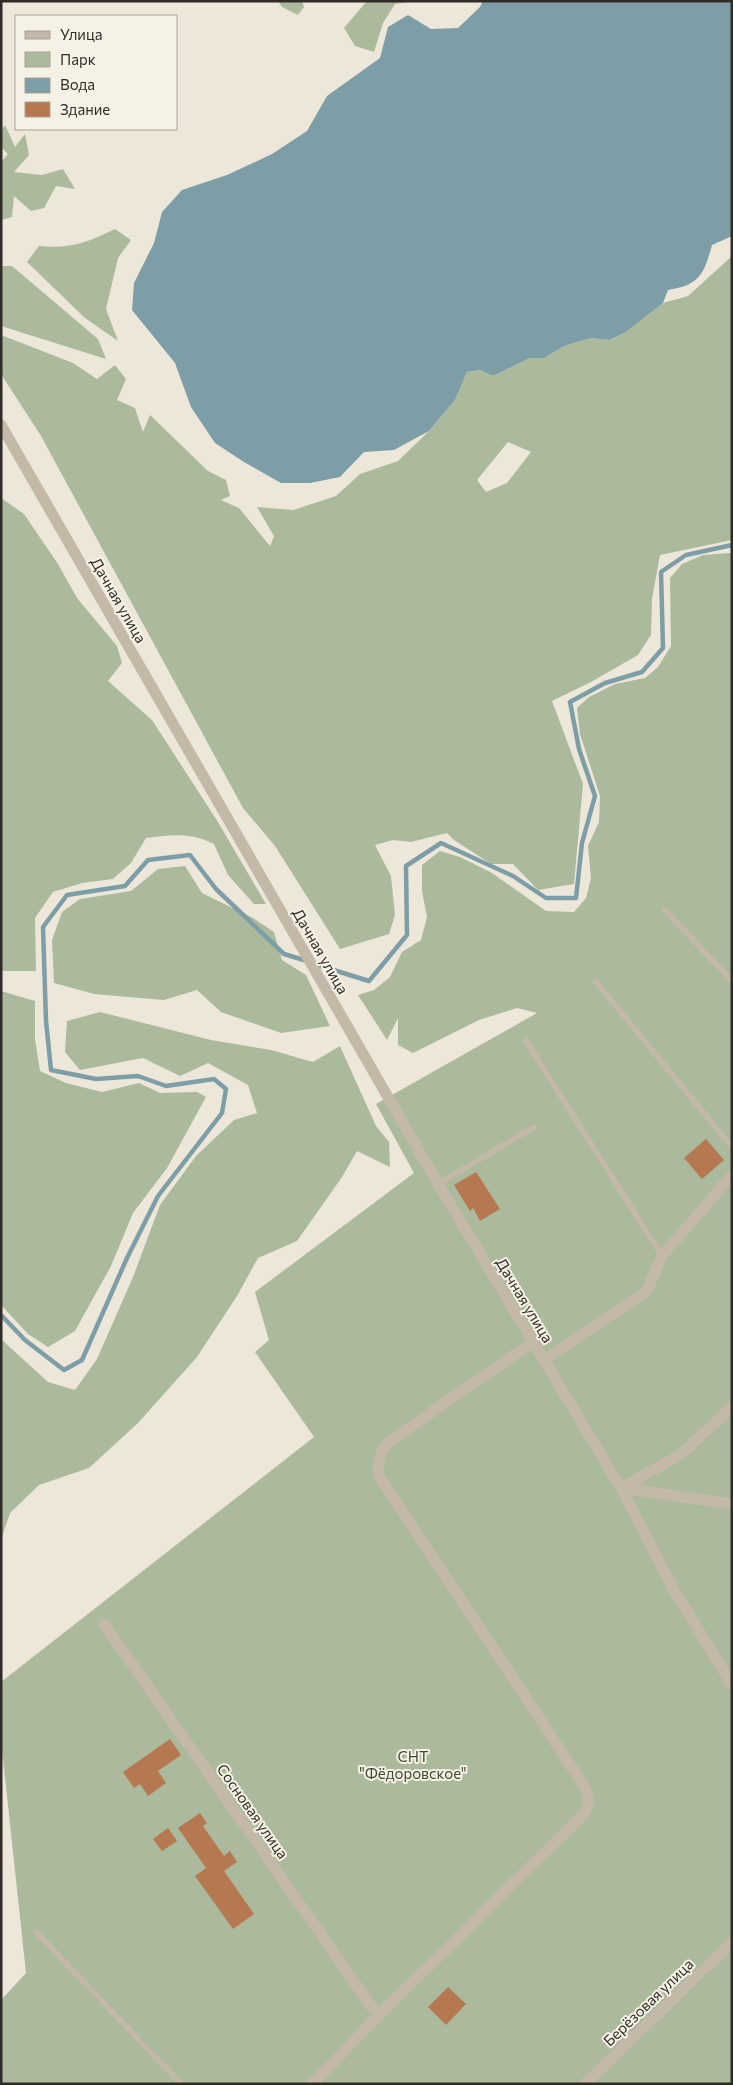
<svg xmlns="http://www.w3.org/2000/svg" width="733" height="2085" font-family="Commissioner,sans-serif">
<rect width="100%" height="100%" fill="#ede7da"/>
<g fill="#abba9c" fill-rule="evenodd">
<path d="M278,1H302L304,7L298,15L282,7Z"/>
<path d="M367,1H414L395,4L383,23L374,52L355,46L344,28Z"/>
<path d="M5,125L15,147L25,134L29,155L14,172L42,175L63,169L75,189L56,186L44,208L31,211L14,196L12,217L1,220V162L8,154L1,147V131Z"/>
<path d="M115,229L131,240L118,258L106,309L118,341L85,318L27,262L39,246C71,249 86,243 115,229Z"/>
<path d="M732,256V540L660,555L652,599L651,635L638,655L591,682L552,701L583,784L574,884L538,890L513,864H491L454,840L447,833L411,842L393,840L375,845L391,876L395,915L389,934L340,949L275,846L243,808L41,436L1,374V335L73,363L97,379L115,365L126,379L117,400L135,408L143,432L150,415L208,471L226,480L230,496L221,500L239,508L270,546L274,536L257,507L293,510L336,496L360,474L398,461L429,431L455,400L467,372L480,370L493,376L530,358H544L564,346L591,338L611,340L626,332L663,303L688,296ZM508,442L531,452L507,483L486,492L477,480Z"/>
<path d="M1,266H12L98,339L106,359L1,326Z"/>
<path d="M1,498L24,514L58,564L77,598L117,646L122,663L108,681L152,720L218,822L266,904H254L228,875L214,844C189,832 173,835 146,838L131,863L113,879L82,883L53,892L35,918L36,971H1Z"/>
<path d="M730,553L732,555V2084H1V2000L26,1973L1,1740V1682L314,1437L255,1352L269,1340L255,1292L414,1173L376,1104L537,1013L517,1008L479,1020L413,1053L398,1045V1018L387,1040L358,995L374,990L390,977L402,952L421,940L427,917L422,891V865L440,851L460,857L492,873L546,911L574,912L586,898L591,878L588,846L599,822L600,796L580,734L577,708L589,697L615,684L645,678L658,667L671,646L670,578L682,564L703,555Z"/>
<path d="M185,866L202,893L253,918L274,932L282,960L306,975L330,1026L281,1033L221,1012L197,990L164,1000L94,994L54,983L52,940L62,912L80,899L131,891L158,869Z"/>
<path d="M1,991L35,1001V1039L40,1071L66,1083L102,1092L139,1083L160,1093L197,1092L206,1097L167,1168L133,1213L111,1266L75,1331L48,1347L28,1334L1,1305Z"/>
<path d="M100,1012L211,1040L271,1050L313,1062L340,1046L376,1126L389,1142L390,1167L357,1151L342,1177L297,1241L258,1258L237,1296L197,1357L138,1423L89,1468L39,1485L10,1513L1,1540V1339L48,1382L75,1390L97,1359L133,1277L160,1205L196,1156L234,1120L257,1113L248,1085L208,1063L180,1076L143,1058L80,1070L65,1052L67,1021Z"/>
</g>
<path fill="#7d9ea6" d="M483,1H732V236L712,245C704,274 700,285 668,290L663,303L626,332L610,340L591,338L564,346L544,358H530L493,376L480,370L467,372L455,400L429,431L394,450L364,452L340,477L310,483H281L244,462L215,443L191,407L175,363L132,310L134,283L154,243L162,212L182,190L227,175L272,154L307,131L327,96L380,58L388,27L408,15L431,29L458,28L480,7Z"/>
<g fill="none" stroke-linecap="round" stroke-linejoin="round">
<g stroke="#7d9ea6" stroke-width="4.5">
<path d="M314,964L369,981L407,935L406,866L441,843L513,876L546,898H576L582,843L595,796L579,749L570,702L605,683L642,672L663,648L661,572L686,555L732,545"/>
<path d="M1,1315L25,1340L64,1370L82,1360L127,1258L158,1196L222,1113L226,1089L214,1079L166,1086L138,1076L96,1079L51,1070L46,1021L43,927L67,895L125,886L148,860L190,855L216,889L284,954L307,961"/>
</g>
</g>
<g fill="#b57850">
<path d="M706,1139L724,1160L702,1179L684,1158Z"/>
<path d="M476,1172L500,1209L480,1221L473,1208L470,1211L454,1185Z"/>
<path d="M170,1739L181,1755L158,1771L166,1783L148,1796L140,1784L134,1788L123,1772Z"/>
<path d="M200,1813L207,1823L203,1826L224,1856L230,1851L237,1862L224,1871L254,1914L233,1929L195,1876L206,1868L178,1828Z"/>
<path d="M168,1828L177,1841L162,1851L153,1839Z"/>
<path d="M448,1987L466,2004L446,2025L428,2007Z"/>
</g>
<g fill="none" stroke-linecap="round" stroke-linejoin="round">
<g stroke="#c4b9a8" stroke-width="5.5">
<path d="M665,910L732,981"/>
<path d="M596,982L732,1147"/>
<path d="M526,1041L662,1256"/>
<path d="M438,1184L534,1127"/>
<path d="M36,1932L181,2084"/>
</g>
<g stroke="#c4b9a8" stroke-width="11">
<path d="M1,425L438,1184L621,1488L673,1588L732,1685"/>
<path d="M544,1360L647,1291L662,1256L732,1175"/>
<path d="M621,1488L683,1453L732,1406"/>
<path d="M621,1488L732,1504"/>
<path d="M104,1624L378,2016"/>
<path d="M312,2084L378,2016L583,1815L589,1804L586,1789L379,1476C377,1460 380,1452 390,1441L533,1342"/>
<path d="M585,2084L732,1942"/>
</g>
</g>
<g text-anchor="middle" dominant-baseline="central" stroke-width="4" stroke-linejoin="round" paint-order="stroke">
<g font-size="15" fill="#312c27" stroke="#f6f1e5">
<text transform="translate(119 600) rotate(60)">Дачная улица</text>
<text transform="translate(321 951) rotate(60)">Дачная улица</text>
<text transform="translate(525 1300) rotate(59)">Дачная улица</text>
<text transform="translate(253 1811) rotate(55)">Сосновая улица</text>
<text transform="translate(648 2002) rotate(-44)">Берёзовая улица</text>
</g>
<g font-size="15" fill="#3c4c2e" stroke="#f6f1e5">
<text x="413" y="1756">СНТ<tspan x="413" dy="17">"Фёдоровское"</tspan></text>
</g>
</g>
<rect width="733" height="2085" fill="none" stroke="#312c27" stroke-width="5"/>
<rect x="15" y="15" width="162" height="115" fill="#f6f1e5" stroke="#a7a299"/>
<rect x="25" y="31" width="25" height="8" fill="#c4b9a8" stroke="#a7a299"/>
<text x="60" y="40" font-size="15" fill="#312c27">Улица</text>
<rect x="25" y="52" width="25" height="15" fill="#abba9c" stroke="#a7a299"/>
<text x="60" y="65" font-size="15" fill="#312c27">Парк</text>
<rect x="25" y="78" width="25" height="15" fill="#7d9ea6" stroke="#a7a299"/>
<text x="60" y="90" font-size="15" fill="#312c27">Вода</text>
<rect x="25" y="102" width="25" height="15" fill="#b57850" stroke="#a7a299"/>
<text x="60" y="115" font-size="15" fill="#312c27">Здание</text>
</svg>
